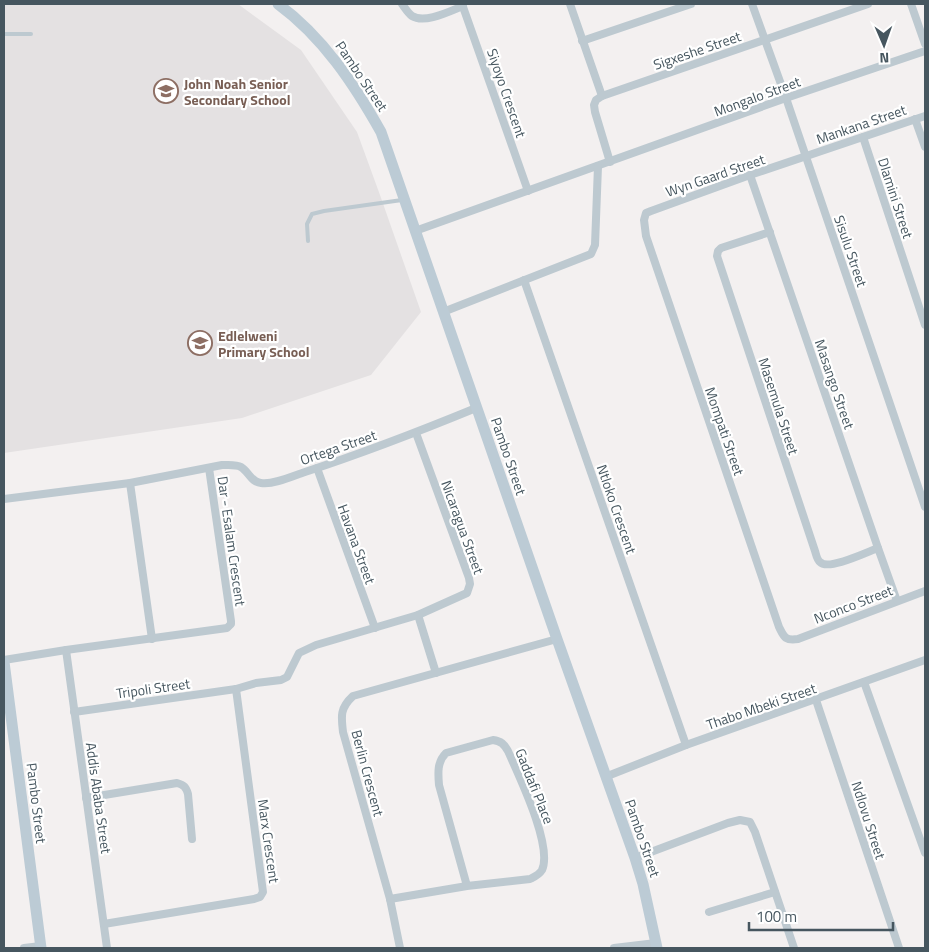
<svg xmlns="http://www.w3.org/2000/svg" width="929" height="952" font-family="'Titillium Web',sans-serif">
<rect width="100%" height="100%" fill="#f3f0f0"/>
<path fill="#e4e1e2" d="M4,4H238L301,50L357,132L380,195L421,312L371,375L242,418L4,453Z"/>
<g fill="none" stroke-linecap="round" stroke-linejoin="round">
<g stroke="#bdc9d0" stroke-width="4">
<path d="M4,34H31"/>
<path d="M308,241L307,224L312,214L324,211L402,200"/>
</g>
<g stroke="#bdc9d0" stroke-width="8">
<path d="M402,4C405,8 408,13 412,16C425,24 450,11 463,6"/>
<path d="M462,4L528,191"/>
<path d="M570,4L602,96"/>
<path d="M752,4L786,98L925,507"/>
<path d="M911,4L925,44"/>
<path d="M582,41L691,4"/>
<path d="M925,116L750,175L651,211L646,213L644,220L646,236L779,627C784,637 785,641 798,639L925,591"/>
<path d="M915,119L925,147"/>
<path d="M863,137L925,325"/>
<path d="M610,162L595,112L594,105L596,100L602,96L868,4"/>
<path d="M750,175L878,548L897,601"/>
<path d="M415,231L786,98L925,51"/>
<path d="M770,232L721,248L718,251L717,256L815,551C816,554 817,560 820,562C828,571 867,552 878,548"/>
<path d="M524,280L686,745"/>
<path d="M443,312L591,254L595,245L598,166"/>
<path d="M317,468L375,628"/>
<path d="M130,483L152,639"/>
<path d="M4,499L130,483L222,465C228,465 236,464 241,467C249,472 251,482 261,483C274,485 293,476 305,472C363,453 420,431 476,408"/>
<path d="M418,615L436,673"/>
<path d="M66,650L107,948"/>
<path d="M4,660L66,650L227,628L231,624V621L209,468"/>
<path d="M864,682L925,853"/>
<path d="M816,700L899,948"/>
<path d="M74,712L236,689L256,683L281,680L287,677L299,653L316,645L418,615L467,593L470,584L469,578L416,433"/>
<path d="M605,777L686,745L925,660"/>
<path d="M86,798L177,783C184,785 186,787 188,794L192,839"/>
<path d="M635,858L728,823L740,820L750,822L755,832L794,948"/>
<path d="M390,899L467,886L530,879C534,877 539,875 542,870C553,846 519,776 508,751C504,744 501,741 493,740L446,753C437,762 438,773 439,785L467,886"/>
<path d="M709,912L775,892"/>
<path d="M104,924L254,899L260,897L263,892L236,689"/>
<path d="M24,948L41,946"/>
<path d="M400,948L390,899L343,732C341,716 340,708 353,696L557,639"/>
<path d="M614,948L656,943"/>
</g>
<g stroke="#bccbd5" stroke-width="11">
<path d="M278,4C323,37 354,84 381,132L557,639L635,858L643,884L657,948"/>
<path d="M4,662L41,948"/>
</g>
</g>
<defs>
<symbol id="school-ring" viewBox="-11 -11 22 22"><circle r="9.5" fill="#fff" stroke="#8d6e63" stroke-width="1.5"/><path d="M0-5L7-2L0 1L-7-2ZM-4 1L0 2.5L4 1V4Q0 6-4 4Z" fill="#8d6e63"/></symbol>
</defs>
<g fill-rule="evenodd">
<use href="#school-ring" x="152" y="77" width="28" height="28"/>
<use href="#school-ring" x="186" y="329" width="28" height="28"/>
</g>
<g text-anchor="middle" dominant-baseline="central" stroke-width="4.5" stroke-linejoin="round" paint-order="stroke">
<g font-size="14" fill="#46565f" stroke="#fff">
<text transform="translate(697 50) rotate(-19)">Sigxeshe Street</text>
<text transform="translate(362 76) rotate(56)">Pambo Street</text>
<text transform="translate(507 93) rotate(71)">Siyoyo Crescent</text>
<text transform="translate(757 96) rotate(-20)">Mongalo Street</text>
<text transform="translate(861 124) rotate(-19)">Mankana Street</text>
<text transform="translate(715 175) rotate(-19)">Wyn Gaard Street</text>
<text transform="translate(896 198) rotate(72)">Dlamini Street</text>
<text transform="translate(851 251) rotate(71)">Sisulu Street</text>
<text transform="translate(835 384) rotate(71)">Masango Street</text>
<text transform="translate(779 406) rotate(72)">Masemula Street</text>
<text transform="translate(725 431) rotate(71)">Mompati Street</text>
<text transform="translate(338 447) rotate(-19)">Ortega Street</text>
<text transform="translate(509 456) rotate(71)">Pambo Street</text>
<text transform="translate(617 509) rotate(71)">Ntloko Crescent</text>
<text transform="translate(463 527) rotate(70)">Nicaragua Street</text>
<text transform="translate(232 541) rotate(82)">Dar - Esalam Crescent</text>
<text transform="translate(357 544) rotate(70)">Havana Street</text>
<text transform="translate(853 604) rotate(-21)">Nconco Street</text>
<text transform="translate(153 688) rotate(-8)">Tripoli Street</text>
<text transform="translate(761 706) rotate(-19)">Thabo Mbeki Street</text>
<text transform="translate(368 773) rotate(75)">Berlin Crescent</text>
<text transform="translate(535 786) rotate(68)">Gaddafi Place</text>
<text transform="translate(99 798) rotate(82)">Addis Ababa Street</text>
<text transform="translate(37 803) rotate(83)">Pambo Street</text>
<text transform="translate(869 820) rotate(72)">Ndlovu Street</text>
<text transform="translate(643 838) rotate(71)">Pambo Street</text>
<text transform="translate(269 841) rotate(82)">Marx Crescent</text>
</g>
<g font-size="14" font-weight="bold" fill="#785e54" stroke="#fff" text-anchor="start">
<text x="184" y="83">John Noah Senior<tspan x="184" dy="16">Secondary School</tspan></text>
<text x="218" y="335">Edlelweni<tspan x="218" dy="16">Primary School</tspan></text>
</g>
</g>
<rect width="929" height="952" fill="none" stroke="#46565f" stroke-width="10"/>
<g transform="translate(884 45) rotate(178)" stroke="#ffffff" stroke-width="4" paint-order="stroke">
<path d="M0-4L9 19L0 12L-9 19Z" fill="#46565f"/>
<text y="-8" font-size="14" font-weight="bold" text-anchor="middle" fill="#46565f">N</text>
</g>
<path d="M749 922v8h144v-8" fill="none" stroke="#46565f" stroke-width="2.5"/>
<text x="756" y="922" font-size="15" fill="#46565f" stroke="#ffffff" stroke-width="4" paint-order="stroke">100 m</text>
</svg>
